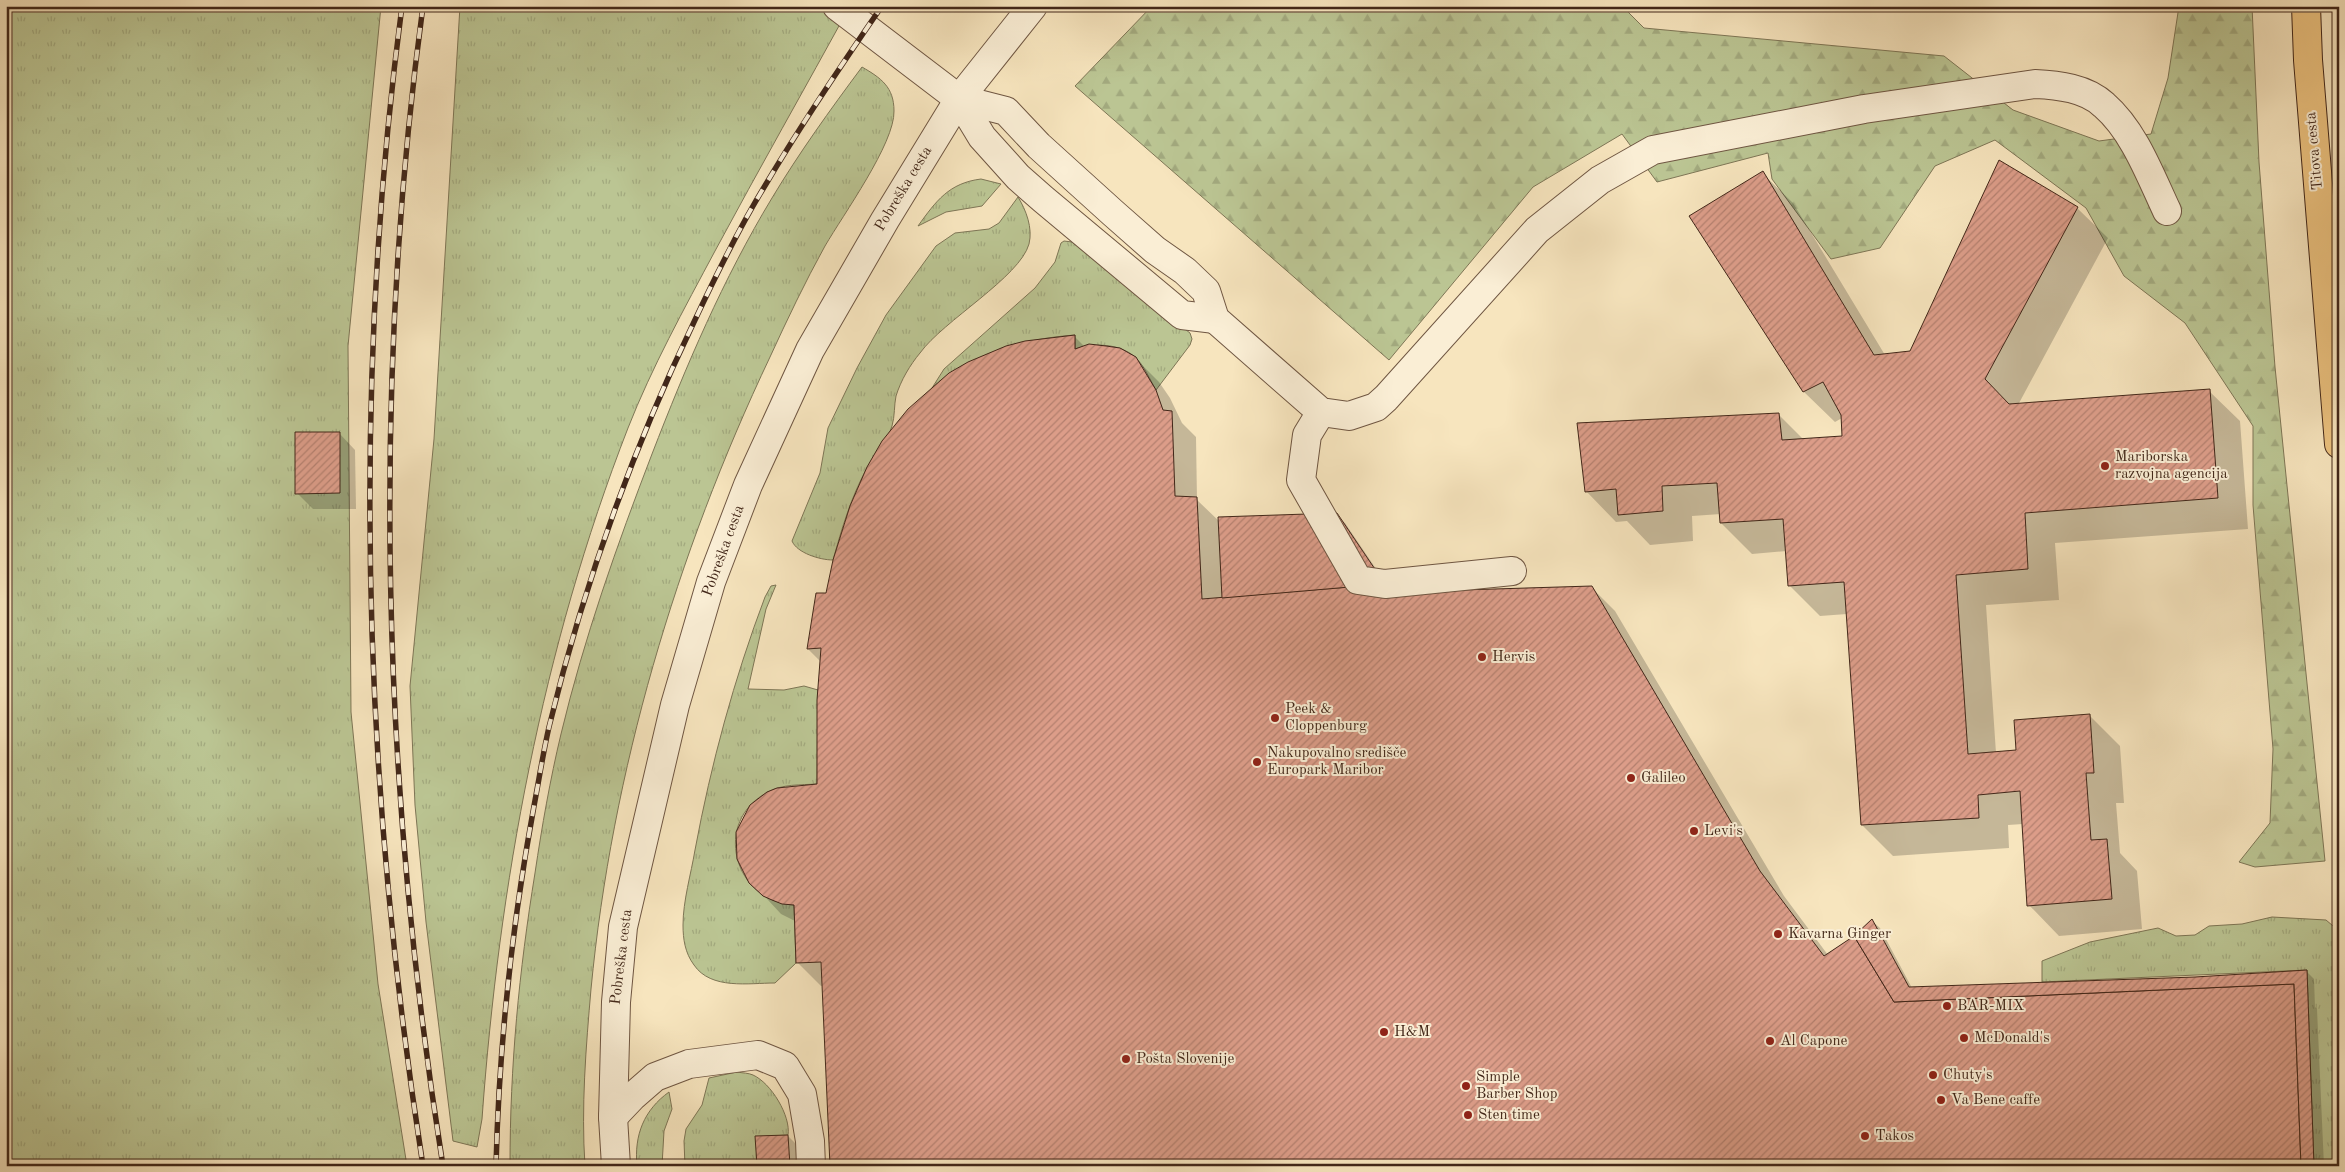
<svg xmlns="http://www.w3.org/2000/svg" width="2345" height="1172" font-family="'Old Standard TT',serif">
<defs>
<pattern id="grass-tufts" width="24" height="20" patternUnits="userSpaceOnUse" patternTransform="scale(1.25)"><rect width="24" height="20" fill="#bbc593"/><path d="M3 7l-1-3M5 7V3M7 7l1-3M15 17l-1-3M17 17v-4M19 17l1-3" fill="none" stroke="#a2a97e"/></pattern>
<pattern id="forest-firs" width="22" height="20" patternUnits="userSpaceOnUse" patternTransform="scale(1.25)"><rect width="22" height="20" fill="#bbc593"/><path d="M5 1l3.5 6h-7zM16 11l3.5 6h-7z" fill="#a2a97e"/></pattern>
<pattern id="building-hatch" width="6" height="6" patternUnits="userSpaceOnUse" patternTransform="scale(1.25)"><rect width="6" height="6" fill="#dc9d89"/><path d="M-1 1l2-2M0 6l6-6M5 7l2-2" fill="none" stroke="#b4806f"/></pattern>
</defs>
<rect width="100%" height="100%" fill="#f7e5be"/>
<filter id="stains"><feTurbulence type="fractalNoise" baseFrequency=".004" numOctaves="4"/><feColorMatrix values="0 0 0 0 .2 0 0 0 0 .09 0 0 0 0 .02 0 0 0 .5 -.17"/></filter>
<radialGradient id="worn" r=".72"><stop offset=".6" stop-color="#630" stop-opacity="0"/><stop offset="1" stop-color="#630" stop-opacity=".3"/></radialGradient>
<g fill="url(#grass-tufts)" stroke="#7e7656">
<path d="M6,6H381L348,346L351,712L378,984L407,1166H6Z"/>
<path d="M460,6H850C805,88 759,169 715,251C684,309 652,367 628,428C542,649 499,884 482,1119L477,1147L453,1141L426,922L415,805L410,686L434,439Z"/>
<path d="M862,67C881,78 894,87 894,111C895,143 843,215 825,246C805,282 787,320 770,357C676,555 612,771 591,989C586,1047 581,1107 585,1166H510C510,1065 519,972 535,873C542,826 550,780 561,734C584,638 617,545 652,454C686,366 723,279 772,198C799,153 830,110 862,67Z"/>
<path d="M981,179L1001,184L982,206L946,212L918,226C936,201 949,183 981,179Z"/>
<path d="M1018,197C1026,210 1033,228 1029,244C1020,277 943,321 920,353C910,365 901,380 896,396C894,405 895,416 892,426C889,437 873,456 867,468C851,497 842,528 833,560C820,560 797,553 792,541L820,473L828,428L857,368L886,315L936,246L955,233L989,229L999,223Z"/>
<path d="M1064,241L1072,242L1190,333L1192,339L1190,345L1156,390C1150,380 1144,365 1135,357C1119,343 1094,343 1075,349V335C1021,339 974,353 932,388L944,369L1035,288L1055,262L1061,243Z"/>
<path d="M776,585L766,609L748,689L784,690L804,686L818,690L817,784C801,785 782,784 768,792C712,821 733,901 794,905L796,963L775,983C749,983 711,990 694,965C685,953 683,939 683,925C683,901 691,874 695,850C711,764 734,679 765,597L771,586Z"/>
<path d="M2272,917L2326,920L2339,931V1166H2314L2307,970L2042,982V961L2090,942L2158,928L2176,936L2195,935L2209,926L2242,924Z"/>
<path d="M737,1072C742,1073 749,1073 753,1075C771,1083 791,1116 788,1135L756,1137L757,1166H685L684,1141L686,1129L702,1105L709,1078Z"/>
<path d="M669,1092L672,1109L664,1131L662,1166H637C634,1135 644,1110 669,1092Z"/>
</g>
<path fill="url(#forest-firs)" stroke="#7e7656" d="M1152,6H1622L1644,28L1944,56L2013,110L2099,141L2151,134L2168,78L2179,6H2252L2259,162L2275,367L2325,861L2255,867L2239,862L2270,823L2273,749L2253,505V426L2185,323L2124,276L2086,208L1995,140L1935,166L1880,248L1831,259L1772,179L1768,153L1657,182L1622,134L1533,187L1389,360L1075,86Z"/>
<g fill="#0003">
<path d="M1762,173L1793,203L1885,355L1910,352L2077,208L2108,238L2018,405L2209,391L2240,421L2248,529L2055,543L2059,600L1986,605L1996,753L2017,751L2090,716L2120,746L2124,803H2116L2120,853L2137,871L2142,929L2059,936L2029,905L2023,824L2008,825L2009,848L1893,856L1862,825L1847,614L1820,616L1789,585L1787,551L1752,554L1721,523V514L1692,516L1693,541L1650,545L1627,521L1616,522L1586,491L1778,414L1804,440L1844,438L1842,418L1835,422L1804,392Z"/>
<path d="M1075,337L1085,347L1135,358L1159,382L1170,398L1182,423L1196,437L1197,500L1220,522L1336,515L1345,523L1389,588L1397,594L1591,587L1615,611L1784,896L1828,955L1855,937L1872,921L1880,928L1912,988L2195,978L2306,971L2314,979L2315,1007L2317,1009L2324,1166H831L824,986H821L797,962L795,921L781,914L745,875L737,849L740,824L751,806L818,785L821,662L808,649L827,594L1025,343Z"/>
<path d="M339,433L355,450L356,509H313L297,493Z"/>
<path d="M788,1136L812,1160V1166H759Z"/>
</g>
<g fill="url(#building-hatch)" stroke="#422719">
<path d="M1999,160L2078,207L1985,379L2009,404L2210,389L2218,498L2025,513L2028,569L1956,575L1968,754L2016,750L2014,720L2090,714L2094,773H2086L2091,840L2107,839L2112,899L2027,906L2020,791L1978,795L1979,818L1861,825L1844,582L1788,586L1783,519L1720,523L1717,483L1662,486L1663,511L1618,515L1616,489L1585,492L1577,423L1779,413L1782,440L1842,436L1841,415L1823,382L1803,392L1689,216L1763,171L1874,355L1910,351Z"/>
<path d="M1075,335V349L1089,344L1106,346L1120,348L1136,357L1156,390L1163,410L1172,411L1175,496L1197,497L1202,599L1385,584L1397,592L1592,586L1760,871L1824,956L1854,936L1894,1002L2294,984L2301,1166H830L821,962L796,963L794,905L782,904L772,900L763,896L749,883L737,859L736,832L750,805L767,792L777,788L817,784V700L821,648L807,649L816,593H826L833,560L850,506L867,467L882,441L908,409L949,373L968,362L1006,346L1025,341Z"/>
<path d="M295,432H340V493L295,494Z"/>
<path d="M1337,513L1385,584L1222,598L1218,517Z"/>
<path d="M1872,919L1909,987L2195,977L2307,970L2314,1166H2301L2294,984L1894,1002L1854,936Z"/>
<path d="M788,1135L790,1166H757L755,1136Z"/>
</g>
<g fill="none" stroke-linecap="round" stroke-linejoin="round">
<defs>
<g id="minor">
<path d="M837,6L959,99L1006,111L1039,146L1113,213L1155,250L1185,271L1206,291L1215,319L1321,412L1349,416L1376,407L1386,398L1537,230L1600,180L1653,150L1864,109L2035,84C2058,85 2086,88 2104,105C2134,131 2150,175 2167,211"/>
<path d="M959,99L982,137L1018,177L1043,199L1182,315L1215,319"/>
<path d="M1321,412L1307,435L1301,480L1358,580L1385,584L1512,571"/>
<path d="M613,1117L632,1097L655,1077L689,1064L758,1055L785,1066L802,1094L810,1141L811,1166"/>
<path d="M616,1166L613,1117L616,1002L623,927L675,705L711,582L748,485L810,350L885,220L959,99L1033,6"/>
</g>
<path id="major" d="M2306,6L2308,60L2339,444"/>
</defs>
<use href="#minor" stroke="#6f5642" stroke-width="30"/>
<use href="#major" stroke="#422719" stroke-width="30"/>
<use href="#minor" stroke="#faeed5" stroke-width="28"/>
<use href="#major" stroke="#ecc27f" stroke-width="28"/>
<defs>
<g id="rail">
<path d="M402,6C351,392 363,782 423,1166"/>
<path d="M423,6C371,390 382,784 443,1166"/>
<path d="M496,1166C499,1045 512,925 534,806C539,780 543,753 549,727C583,587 632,451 694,322C716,275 739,228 766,184C802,123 842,64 882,6"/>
</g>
</defs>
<use href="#rail" stroke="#422719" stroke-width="5.5"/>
<use href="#rail" stroke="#faeed5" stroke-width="4" stroke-dasharray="11" stroke-linecap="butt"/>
</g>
<g fill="#8f2418" stroke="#faeed5" stroke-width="2">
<circle cx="2105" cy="466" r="5"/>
<circle cx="1482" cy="657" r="5"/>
<circle cx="1275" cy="718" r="5"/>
<circle cx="1257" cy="762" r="5"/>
<circle cx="1631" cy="778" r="5"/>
<circle cx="1694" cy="831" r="5"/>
<circle cx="1778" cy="934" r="5"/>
<circle cx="1947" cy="1006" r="5"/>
<circle cx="1384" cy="1032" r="5"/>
<circle cx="1964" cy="1038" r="5"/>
<circle cx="1770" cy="1041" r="5"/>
<circle cx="1126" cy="1059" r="5"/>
<circle cx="1933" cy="1075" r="5"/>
<circle cx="1466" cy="1086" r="5"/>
<circle cx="1941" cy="1100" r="5"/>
<circle cx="1468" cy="1115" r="5"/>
<circle cx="1865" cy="1136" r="5"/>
</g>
<g text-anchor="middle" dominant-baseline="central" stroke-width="4" stroke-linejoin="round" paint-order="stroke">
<g font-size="15" fill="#422719" stroke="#faeed5">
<text transform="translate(2315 151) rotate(-95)">Titova cesta</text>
<text transform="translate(904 189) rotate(-59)">Pobreška cesta</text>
<text transform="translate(724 551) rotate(-70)">Pobreška cesta</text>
<text transform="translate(622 957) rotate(-83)">Pobreška cesta</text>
</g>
<g font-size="15" fill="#422719" stroke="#faeed5" text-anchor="start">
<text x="2115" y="457">Mariborska<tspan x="2115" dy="17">razvojna agencija</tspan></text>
<text x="1492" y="657">Hervis</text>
<text x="1285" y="709">Peek &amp;<tspan x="1285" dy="17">Cloppenburg</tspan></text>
<text x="1267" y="753">Nakupovalno središče<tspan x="1267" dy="17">Europark Maribor</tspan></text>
<text x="1641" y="778">Galileo</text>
<text x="1704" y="831">Levi's</text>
<text x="1788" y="934">Kavarna Ginger</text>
<text x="1957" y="1006">BAR-MIX</text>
<text x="1394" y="1032">H&amp;M</text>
<text x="1974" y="1038">McDonald's</text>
<text x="1780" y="1041">Al Capone</text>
<text x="1136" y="1059">Pošta Slovenije</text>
<text x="1943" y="1075">Chuty's</text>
<text x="1476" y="1077">Simple<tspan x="1476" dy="17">Barber Shop</tspan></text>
<text x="1951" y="1100">Va Bene caffe</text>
<text x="1478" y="1115">Sten time</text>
<text x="1875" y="1136">Takos</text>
</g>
</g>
<rect width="2345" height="1172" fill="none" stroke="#f7e5be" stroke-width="25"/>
<rect x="8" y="8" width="2330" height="1157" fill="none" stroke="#422719" stroke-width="2.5"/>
<rect x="12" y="12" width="2320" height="1147" fill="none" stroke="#422719"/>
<rect width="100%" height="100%" filter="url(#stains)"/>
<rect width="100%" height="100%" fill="url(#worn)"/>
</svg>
